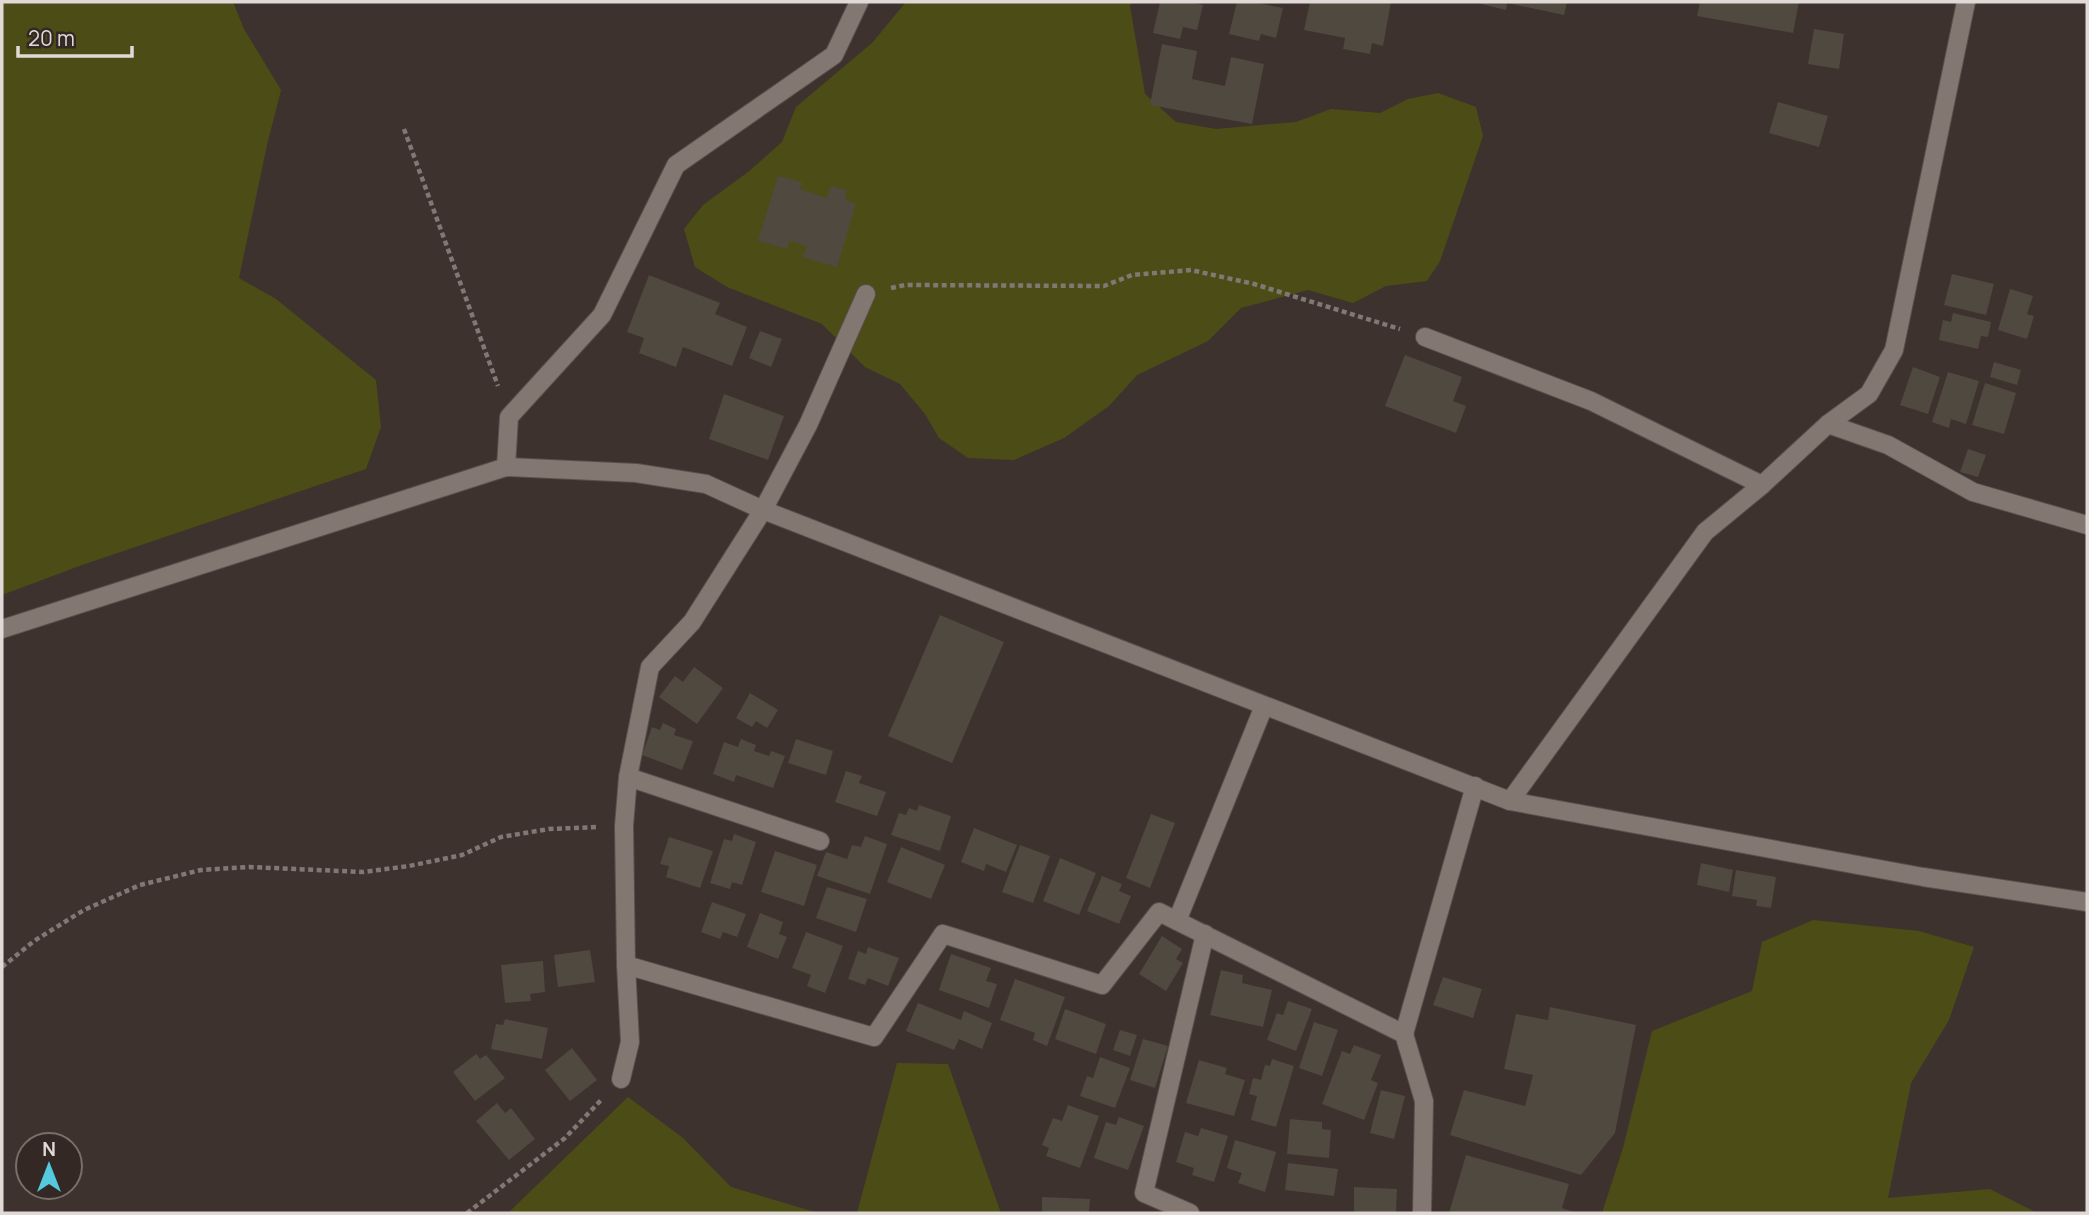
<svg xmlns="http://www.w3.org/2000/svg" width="2089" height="1215" font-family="Manrope,sans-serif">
<rect width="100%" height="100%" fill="#3d322e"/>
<g fill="#4c4d16">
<path d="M2,2H233L244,29L281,90L267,145L239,278L276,299L376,380L381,427L366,469L82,565L2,595Z"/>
<path d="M906,2H1132L1130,6L1145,94L1176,122L1216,129L1296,122L1331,109L1380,113L1408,99L1438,93L1476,107L1483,136L1440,261L1427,281L1386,286L1353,303L1308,290L1241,308L1208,341L1137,375L1109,406L1064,438L1014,460L968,458L939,438L925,414L900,384L865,367L822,324L727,287L695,267L684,229L703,205L748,172L782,142L796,107L872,43Z"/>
<path d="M1813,920L1919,931L1974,947L1949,1020L1911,1083L1888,1198L1990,1189L2037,1213H1602L1623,1148L1652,1031L1752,991L1762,942Z"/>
<path d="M897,1063L948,1064L1001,1213H857Z"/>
<path d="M628,1097L683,1138L731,1187L818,1213H508Z"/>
</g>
<g fill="#4f493f">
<path d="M1160,2H1190L1203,5L1197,30L1183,27L1180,39L1153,33Z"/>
<path d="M1237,2H1253L1283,8L1276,38L1261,34L1259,41L1229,34Z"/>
<path d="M1310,2H1391L1383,46L1372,43L1370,54L1343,49L1345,38L1304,30Z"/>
<path d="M1473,2H1567L1564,15L1507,3L1506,10Z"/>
<path d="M1700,2H1799L1793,33L1697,16Z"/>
<path d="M1814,29L1844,34L1839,69L1808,64Z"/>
<path d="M1162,44L1197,51L1192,79L1225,86L1231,57L1264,64L1252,124L1150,105Z"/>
<path d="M1778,102L1828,116L1819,147L1769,133Z"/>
<path d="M778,176L802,182L800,189L827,198L831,186L847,190L845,200L856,203L837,267L803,257L807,246L789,241L787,249L758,241Z"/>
<path d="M1952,274L1994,284L1986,315L1944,305Z"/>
<path d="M649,275L720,303L715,314L747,327L732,366L683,347L676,367L639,353L644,338L627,332Z"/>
<path d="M2010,289L2033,296L2027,314L2034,316L2027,339L1998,330Z"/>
<path d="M1953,313L1991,322L1988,337L1981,336L1978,349L1939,340L1943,320L1951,322Z"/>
<path d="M760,331L782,339L771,367L749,358Z"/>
<path d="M1405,355L1462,377L1453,401L1466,406L1456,433L1385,406Z"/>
<path d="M1994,362L2021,370L2017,385L1990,377Z"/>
<path d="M1913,367L1940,377L1928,414L1900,405Z"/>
<path d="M1948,372L1979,381L1966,424L1951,419L1949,428L1932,422Z"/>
<path d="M1985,383L2016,393L2004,434L1972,425Z"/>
<path d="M724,394L784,416L768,460L709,439Z"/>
<path d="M1968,449L1986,455L1978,477L1960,472Z"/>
<path d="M940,615L1004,642L952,763L888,736Z"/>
<path d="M694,667L723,688L697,724L659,697L675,676L683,682Z"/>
<path d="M750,693L778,710L767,728L756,721L752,727L736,718Z"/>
<path d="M663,723L676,729L674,735L693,741L682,770L642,755L652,727L660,730Z"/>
<path d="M741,739L756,745L754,751L769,756L771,751L785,756L773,788L736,775L734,782L713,774L724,742L738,747Z"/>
<path d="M796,739L833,751L826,775L788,763Z"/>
<path d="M846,771L862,776L859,783L886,792L877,816L835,802Z"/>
<path d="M919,805L951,816L940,851L891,835L899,813L906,815L909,808L917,811Z"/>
<path d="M1151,814L1175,823L1150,888L1126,878Z"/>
<path d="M974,828L1017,845L1006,872L986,864L984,871L961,862Z"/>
<path d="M734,834L756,842L742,885L732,882L730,889L710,883L724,839L732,841Z"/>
<path d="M865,836L887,844L870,894L817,876L826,852L847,859L852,845L861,847Z"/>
<path d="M669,837L713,851L700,888L666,877L669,866L660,864Z"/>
<path d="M1020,845L1050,856L1033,903L1002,892Z"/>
<path d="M901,847L945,865L931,899L887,882Z"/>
<path d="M775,851L817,865L804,906L761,892Z"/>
<path d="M1060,858L1096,873L1079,915L1043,901Z"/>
<path d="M1701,863L1733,870L1729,892L1697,885Z"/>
<path d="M1736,870L1776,877L1771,908L1756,906L1757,900L1732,896Z"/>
<path d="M1102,876L1122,884L1119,891L1131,896L1119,924L1087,911Z"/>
<path d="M827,887L867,899L856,932L816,918Z"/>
<path d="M712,902L746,914L737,937L723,932L720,939L701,932Z"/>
<path d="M760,913L783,922L779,934L787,937L778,959L747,947Z"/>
<path d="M806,932L843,946L825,993L807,986L811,975L792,968Z"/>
<path d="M1162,936L1182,949L1176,959L1183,963L1166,991L1139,974Z"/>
<path d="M868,947L899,958L888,986L868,978L865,985L848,979L858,951L866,954Z"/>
<path d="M590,950L595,982L558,987L554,955Z"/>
<path d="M951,954L991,968L986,981L997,984L989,1008L939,990Z"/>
<path d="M543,961L545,992L530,994L531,1001L505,1003L501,965Z"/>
<path d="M1221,970L1243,975L1242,983L1272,990L1263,1027L1210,1015Z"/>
<path d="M1443,977L1482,989L1473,1018L1433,1005Z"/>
<path d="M1015,979L1065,997L1047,1046L1033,1040L1035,1033L1000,1020Z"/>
<path d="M1288,1001L1312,1009L1296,1051L1267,1040L1277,1013L1283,1015Z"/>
<path d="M918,1003L961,1020L964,1011L992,1023L982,1049L959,1039L954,1050L906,1031Z"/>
<path d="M1550,1007L1636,1025L1615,1133L1581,1175L1450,1135L1464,1090L1525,1106L1533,1075L1504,1069L1516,1014L1548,1020Z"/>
<path d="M1065,1009L1106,1024L1096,1054L1055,1039Z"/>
<path d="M505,1019L548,1028L542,1059L491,1049L496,1024L503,1025Z"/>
<path d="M1314,1022L1338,1030L1322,1076L1299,1068Z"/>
<path d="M1120,1030L1137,1035L1130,1056L1113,1050Z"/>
<path d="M1143,1039L1168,1046L1155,1088L1130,1080Z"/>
<path d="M1354,1045L1381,1055L1371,1080L1378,1083L1364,1120L1322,1104L1342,1051L1350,1054Z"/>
<path d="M572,1048L597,1080L570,1101L545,1070Z"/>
<path d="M476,1054L480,1059L486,1055L505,1078L475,1101L453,1072Z"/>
<path d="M1100,1057L1130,1068L1115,1108L1080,1096L1087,1076L1093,1078Z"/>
<path d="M1272,1059L1294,1066L1276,1127L1251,1120L1257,1096L1249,1094L1253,1078L1261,1080L1265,1065L1270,1066Z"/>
<path d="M1199,1060L1227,1068L1225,1074L1245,1080L1234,1116L1186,1103Z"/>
<path d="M1381,1090L1405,1096L1394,1139L1370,1133Z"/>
<path d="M497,1103L505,1113L511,1108L535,1139L509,1160L476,1121Z"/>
<path d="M1068,1105L1099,1116L1080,1168L1046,1156L1049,1148L1042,1145L1053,1118L1062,1121Z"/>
<path d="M1119,1117L1144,1126L1128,1170L1094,1158L1106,1122L1116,1125Z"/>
<path d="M1290,1119L1322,1122V1129L1331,1130L1329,1158L1287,1154Z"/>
<path d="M1201,1128L1228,1136L1214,1182L1192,1175L1194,1168L1176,1162L1185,1132L1198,1136Z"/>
<path d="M1235,1140L1276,1152L1265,1192L1238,1183L1242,1173L1227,1168Z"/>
<path d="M1466,1155L1569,1184L1562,1208L1577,1213H1449Z"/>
<path d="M1288,1163L1338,1169L1334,1196L1285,1190Z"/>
<path d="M1354,1187L1397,1189L1396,1213H1354Z"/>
<path d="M1042,1197L1090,1199L1089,1213H1042Z"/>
</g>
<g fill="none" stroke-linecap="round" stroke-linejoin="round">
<defs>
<g id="minor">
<path d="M1425,337L1591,401L1762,485"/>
<path d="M1828,424L1888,445L1973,492L2087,525"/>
<path d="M506,467L509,417L602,315L676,165L834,55L859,2"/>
<path d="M2,629L506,467L636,473L706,484L763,510L1510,801L1923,877L2087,902"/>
<path d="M628,777L820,841"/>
<path d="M1510,801L1705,532L1762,485L1828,424L1869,394L1894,350L1966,2"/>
<path d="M1177,921L1264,706"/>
<path d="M626,965L874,1037L943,934L1102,985L1159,912L1404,1034L1424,1101L1422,1213"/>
<path d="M1404,1034L1475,786"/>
<path d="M621,1079L630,1042L626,965L624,826L628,777L650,667L692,622L763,510L808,425L866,294"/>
<path d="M1190,1213L1144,1193L1205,934"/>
</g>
</defs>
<use href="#minor" stroke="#594f4c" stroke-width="20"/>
<g stroke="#817774" stroke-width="4.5" stroke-dasharray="5 3.5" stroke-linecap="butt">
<path d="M404,129L498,386"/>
<path d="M891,288L905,285L1104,286L1132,275L1191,270L1254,284L1400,329"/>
<path d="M2,967L34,941L84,910L140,885L201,870L249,867L363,872L409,866L462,855L501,837L549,829L598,827"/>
<path d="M467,1213L565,1138L603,1098"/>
</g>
<use href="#minor" stroke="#837772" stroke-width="18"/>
</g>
<rect width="2089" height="1215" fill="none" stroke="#e0d9d6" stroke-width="7"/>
<g transform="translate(49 1166)"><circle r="33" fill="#332824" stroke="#786f6b" stroke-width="2"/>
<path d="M0-5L12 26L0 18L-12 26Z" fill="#55cadf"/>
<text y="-10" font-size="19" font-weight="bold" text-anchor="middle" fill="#e0d9d6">N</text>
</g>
<path d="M18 46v10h114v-10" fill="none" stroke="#e0d9d6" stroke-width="3.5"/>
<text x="28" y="46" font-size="21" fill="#e0d9d6" stroke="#332824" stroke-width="5" paint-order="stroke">20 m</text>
</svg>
